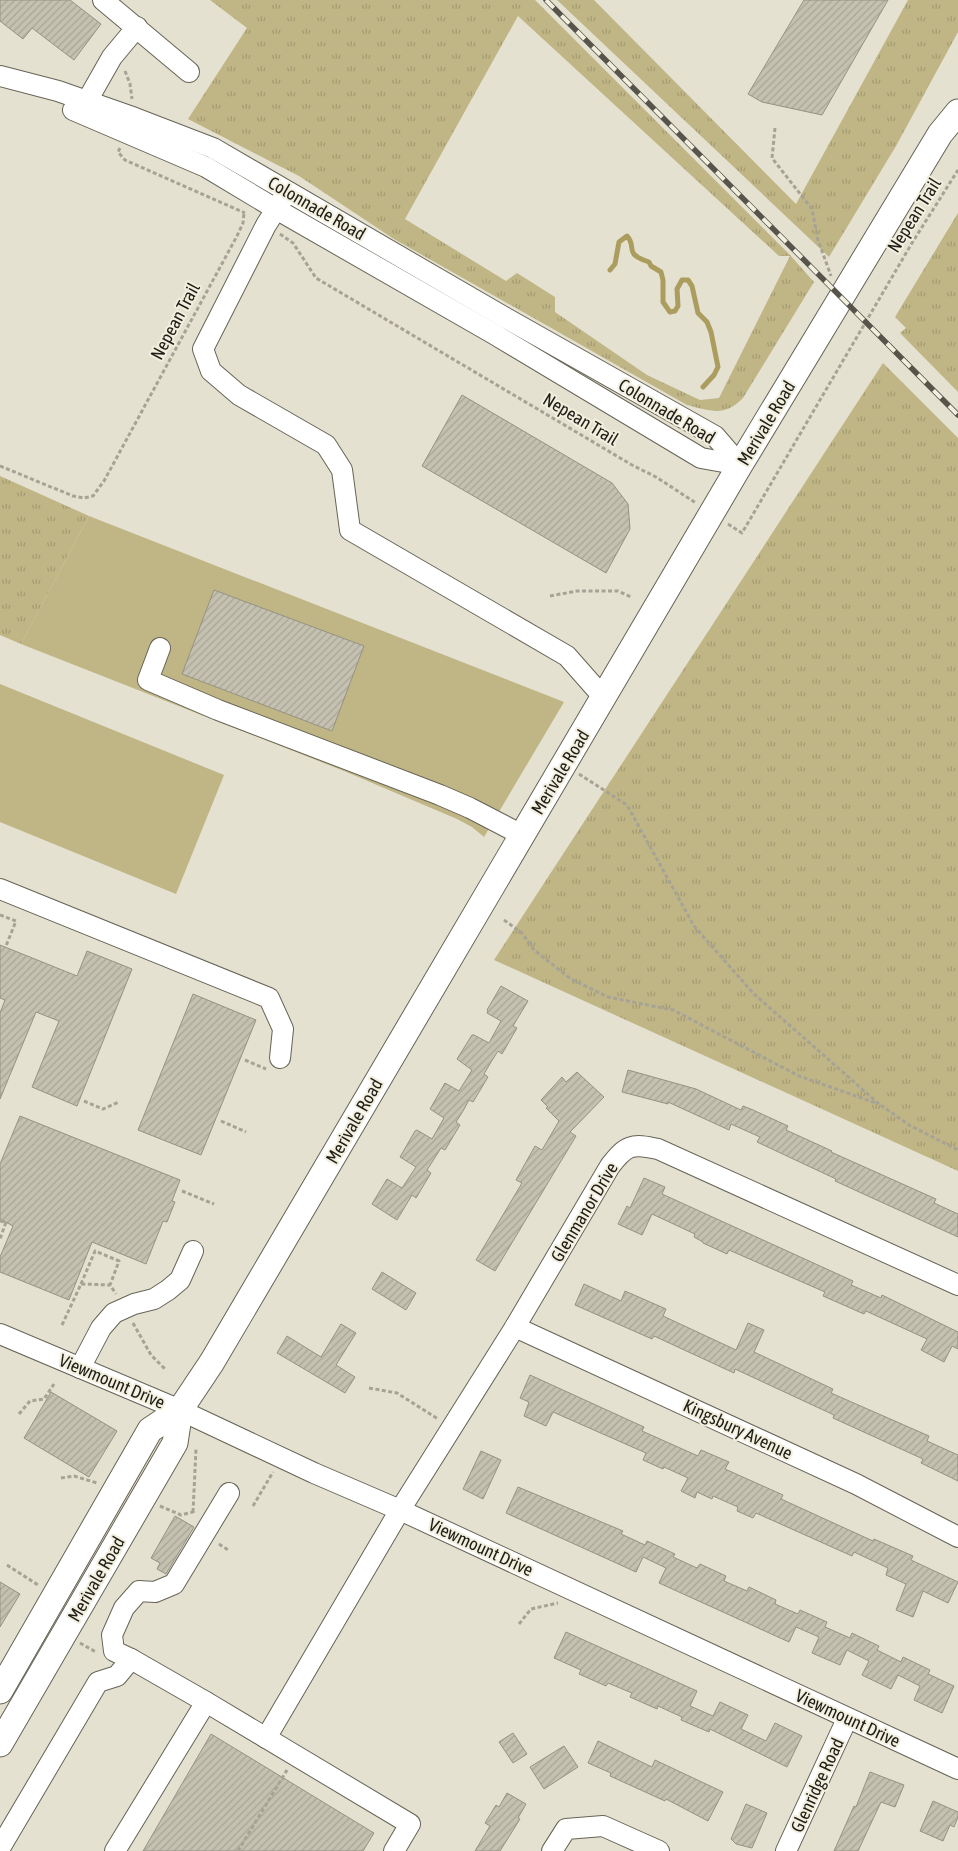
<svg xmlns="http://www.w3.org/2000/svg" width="958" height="1851" font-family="'Asap Condensed',sans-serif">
<defs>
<pattern id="grass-tufts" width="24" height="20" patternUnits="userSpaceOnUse" patternTransform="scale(1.25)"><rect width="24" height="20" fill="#c0b585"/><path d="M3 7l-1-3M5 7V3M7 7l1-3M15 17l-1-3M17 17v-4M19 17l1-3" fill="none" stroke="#a59b72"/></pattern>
<pattern id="building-hatch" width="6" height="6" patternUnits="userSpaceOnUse" patternTransform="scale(1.25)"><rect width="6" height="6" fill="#c4c1b1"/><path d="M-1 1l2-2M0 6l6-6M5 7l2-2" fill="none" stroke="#a8a598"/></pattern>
</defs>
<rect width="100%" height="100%" fill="#e5e1d1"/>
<g fill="url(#grass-tufts)" fill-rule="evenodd">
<path d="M210,0H535L790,255L814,282L743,398C725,417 711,411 687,405L394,239L299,176L188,119L247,28ZM518,16L779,256H790L719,398L700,400L647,375L555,312V297L517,273L506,281L405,219Z"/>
<path d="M557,0H594L796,204L908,0H958V32L896,146L829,257Z"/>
<path d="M958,213V392L900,333L906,328L895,317Z"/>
<path d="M883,363L958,438V1171L494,960Z"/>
<path d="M0,476L89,516L21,644L0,635Z"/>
</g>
<g fill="#c0b585">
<path d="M89,516L564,702L484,837L472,827L457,819L344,771L21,644Z"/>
<path d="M0,684L224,775L176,894L0,822Z"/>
</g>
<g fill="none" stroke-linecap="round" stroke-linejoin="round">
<path stroke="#ab9d5e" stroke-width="5" d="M610,270L615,264L619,242L627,236C638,248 622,253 649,262L651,266L661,272L663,280V302L670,312L675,311L678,306L677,289L682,280H688L692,286L698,313L707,322L711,332L718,367L714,375L703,387"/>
</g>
<g fill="url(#building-hatch)" stroke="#959282">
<path d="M0,0H70L101,24L74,60L32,28L23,39L0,21Z"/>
<path d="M804,0H888L822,115L762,102L748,94Z"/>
<path d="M462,395L612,483L628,504L630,529L606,573L422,466Z"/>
<path d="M214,590L364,646L332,731L182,674Z"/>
<path d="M0,945L77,976L87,951L132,969L77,1106L32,1087L59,1021L36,1012L0,1099V1013L5,1000L0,998Z"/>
<path d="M501,986L528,1001L513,1026L517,1028L502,1054L498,1051L491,1062L484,1074L488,1077L473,1102L469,1100L463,1111L456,1122L460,1125L445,1150L441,1148L427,1170L431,1173L416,1198L412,1195L397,1220L372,1204L387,1179L402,1188L416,1167L400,1157L415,1131L417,1130L432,1139L444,1118L430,1109L445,1083L459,1091L472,1070L457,1059L472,1035H474L489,1043L501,1021L487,1013L488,1011L487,1010Z"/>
<path d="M193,994L256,1020L201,1155L138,1130Z"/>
<path d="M628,1070L696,1089L741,1110L743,1106L753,1110L788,1126L786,1130L832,1151L831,1152L936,1199L934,1203L958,1214V1237L835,1181L836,1179L757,1142L760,1137L731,1124L729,1130L668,1102V1104L622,1092Z"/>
<path d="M577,1072L604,1097L570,1132L576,1136L495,1271L476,1260L522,1183L516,1180L535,1146L542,1150L559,1121L546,1108L548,1107L541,1100L562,1077L566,1082Z"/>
<path d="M20,1116L180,1180L172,1201L175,1202L167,1222L163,1221L146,1264L92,1242L69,1300L0,1272V1257L13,1226L0,1219V1164Z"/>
<path d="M644,1178L665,1187L662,1194L853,1281L851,1285L881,1298L882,1295L958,1332V1349L952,1346L944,1362L921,1350L927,1339L866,1311L864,1314L823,1296L825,1292L729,1250L727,1254L703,1243V1242L694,1237L695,1234L652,1214L642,1235L618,1224L627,1206L630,1208Z"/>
<path d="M382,1272L416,1293L406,1310L372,1289Z"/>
<path d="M584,1284L621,1301L625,1291L666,1309L663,1316L736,1350L748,1323L764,1330L754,1352L833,1389L831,1393L929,1436L927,1441L958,1455V1481L921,1463L923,1459L833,1418L834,1415L735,1369L734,1373L654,1336L652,1339L575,1305Z"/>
<path d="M341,1324L356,1333L336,1365L355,1377L345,1393L277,1353L287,1336L321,1357Z"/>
<path d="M530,1375L644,1427L642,1431L698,1456L701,1450L729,1462L725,1469L783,1495L781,1499L873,1541L874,1539L913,1556L911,1560L958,1582L948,1603L923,1591L913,1617L896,1610L906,1584L886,1575L888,1568L854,1552L852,1556L756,1513L753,1518L737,1511L738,1507L713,1496L712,1499L697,1492L695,1498L681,1491L688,1478L664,1467L663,1469L643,1460L646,1453L553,1412L546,1426L524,1416L529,1402L520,1398Z"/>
<path d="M51,1392L117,1431L89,1477L24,1438Z"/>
<path d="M481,1451L501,1460L483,1499L463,1489Z"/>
<path d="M518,1487L623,1531L621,1534L645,1545L647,1541L675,1554L673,1557L697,1568L700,1564L726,1576L724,1581L747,1591L749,1587L776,1600L775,1604L798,1614L800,1610L827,1622L825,1627L850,1638L852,1633L858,1636L879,1646L877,1650L901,1662L903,1657L930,1670L928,1674L954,1686L942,1713L914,1700L920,1686L898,1675L891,1689L862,1675L869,1661L847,1650L840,1665L812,1653L819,1637L796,1627L789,1642L659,1583L666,1568L643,1557L636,1572L506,1513Z"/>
<path d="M175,1516L194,1527L166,1574L157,1569L160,1563L151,1558Z"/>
<path d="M0,1582L20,1594L0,1627Z"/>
<path d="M566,1632L697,1691L690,1706L713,1716L720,1702L748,1715L741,1729L766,1741L775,1723L802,1736L787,1767L710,1729L709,1732L681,1720L682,1717L671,1712L658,1706L657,1709L630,1697L632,1693L608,1683L606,1686L579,1674L581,1670L554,1658Z"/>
<path d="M513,1733L527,1754L513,1763L499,1742Z"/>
<path d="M211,1734L374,1833L363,1851H143Z"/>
<path d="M598,1741L652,1767L655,1760L723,1792L708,1821L666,1799L665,1801L610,1776L611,1773L588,1763Z"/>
<path d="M564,1746L578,1767L544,1789L530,1767Z"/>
<path d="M870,1772L904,1785L895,1807L881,1802L858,1851H834L854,1806L856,1807Z"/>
<path d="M507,1793L526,1804L518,1818L520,1819L500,1851H475L490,1826L485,1823L496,1805L499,1807Z"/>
<path d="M933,1801L958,1812V1817L954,1827L950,1825L943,1841L920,1831Z"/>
<path d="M746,1804L767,1813L752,1848L736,1844L731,1839Z"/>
</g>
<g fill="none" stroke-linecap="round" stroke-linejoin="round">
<defs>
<g id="minor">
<path d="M103,0L189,72"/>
<path d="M0,76L58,91L135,118L213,148L504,317L715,436L740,465"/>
<path d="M87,101L112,57L137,27"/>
<path d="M73,110L206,167L276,209L494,334L701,458L740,465"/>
<path d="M282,200L266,225L203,349L211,371L239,395L326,445L342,470L350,530L567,656L604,698"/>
<path d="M160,648L148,680L218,710L440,795L470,808L522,835"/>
<path d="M0,889L269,998L283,1029L280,1058"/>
<path d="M515,1327L856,1484L958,1537"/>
<path d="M0,1334L180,1410L314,1473L400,1510L958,1769"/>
<path d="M80,1368L101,1328L114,1313L134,1304L154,1299L168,1290L180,1280L193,1251"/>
<path d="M131,1659L114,1651L112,1635L124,1608L139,1591L155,1592L174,1584L229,1493"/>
<path d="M266,1738L400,1510L515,1327L610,1166C626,1145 632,1143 658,1149L958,1285"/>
<path d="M0,1848L98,1682L117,1676L131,1659L206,1702L410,1824L394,1851"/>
<path d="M115,1851L206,1702"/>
<path d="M552,1851L566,1829L603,1826L659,1851"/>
<path d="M786,1851L847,1719"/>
</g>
<g id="major">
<path d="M0,1691L150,1430L180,1410L212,1362L740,465L940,134L958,112"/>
<path d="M0,1744L175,1443L180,1410"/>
</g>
</defs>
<use href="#minor" stroke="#676456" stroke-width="22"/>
<use href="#major" stroke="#676456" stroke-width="27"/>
<g stroke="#a6a396" stroke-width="3" stroke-dasharray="4 2.5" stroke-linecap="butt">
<path d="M125,71L130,84L132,99"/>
<path d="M775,128L772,158L812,209L818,240L831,276"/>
<path d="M120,148L118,152L125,160L245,213"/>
<path d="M280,234L293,243L316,278L632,465L656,477L696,503"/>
<path d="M0,466L73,496L84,498L93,496L104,481L237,236L243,223L244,213"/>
<path d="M728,524L742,533L912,243L958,170"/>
<path d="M550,596L577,591H618L631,597"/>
<path d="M579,774L627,805L694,926L754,994L879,1104L909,1125L958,1150"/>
<path d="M0,915L16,921L6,946"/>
<path d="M504,920L522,933L534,950L571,979L608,997L673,1010L799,1076L876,1103"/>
<path d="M245,1060L266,1069"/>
<path d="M84,1101L103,1109L119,1102"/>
<path d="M221,1121L246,1132"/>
<path d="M182,1191L214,1204"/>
<path d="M0,1221L6,1222L0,1239"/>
<path d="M81,1284L95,1251L119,1261L110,1285L116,1294"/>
<path d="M133,1323L151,1355L165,1369"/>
<path d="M62,1325L81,1284L110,1285"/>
<path d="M369,1388L397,1393L438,1419"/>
<path d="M19,1414L30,1401L44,1399L54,1384"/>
<path d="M61,1478L74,1476L97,1483"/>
<path d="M160,1506L181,1515L193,1512L194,1515"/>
<path d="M253,1506L273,1472"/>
<path d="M193,1512L196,1449"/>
<path d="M219,1544L228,1550"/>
<path d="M7,1565L38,1585"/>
<path d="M519,1624L531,1609L558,1603"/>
<path d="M80,1643L96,1652"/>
<path d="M238,1851L287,1770"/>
</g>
<use href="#minor" stroke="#fff" stroke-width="20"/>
<use href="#major" stroke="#fff" stroke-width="25"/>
<defs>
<path id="rail" d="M546,0L958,415"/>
</defs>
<use href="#rail" stroke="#56544b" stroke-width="5.5"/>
<use href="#rail" stroke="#f2efde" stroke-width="4" stroke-dasharray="11" stroke-linecap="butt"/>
</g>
<g text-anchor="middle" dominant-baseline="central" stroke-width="4" stroke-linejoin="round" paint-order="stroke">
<g font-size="18" fill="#1e1d17" stroke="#f2efde">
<text transform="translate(317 208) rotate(30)">Colonnade Road</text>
<text transform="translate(914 215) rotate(-58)">Nepean Trail</text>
<text transform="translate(175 321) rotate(-62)">Nepean Trail</text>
<text transform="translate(667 411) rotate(31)">Colonnade Road</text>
<text transform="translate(581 419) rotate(31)">Nepean Trail</text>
<text transform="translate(766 423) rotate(-59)">Merivale Road</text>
<text transform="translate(560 772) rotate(-59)">Merivale Road</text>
<text transform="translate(354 1121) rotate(-60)">Merivale Road</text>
<text transform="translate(584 1212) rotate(-59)">Glenmanor Drive</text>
<text transform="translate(112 1381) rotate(23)">Viewmount Drive</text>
<text transform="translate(738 1429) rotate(25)">Kingsbury Avenue</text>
<text transform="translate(481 1547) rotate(25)">Viewmount Drive</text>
<text transform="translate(96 1579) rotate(-60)">Merivale Road</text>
<text transform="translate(848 1718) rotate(25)">Viewmount Drive</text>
<text transform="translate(817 1785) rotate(-65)">Glenridge Road</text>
</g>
</g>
</svg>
